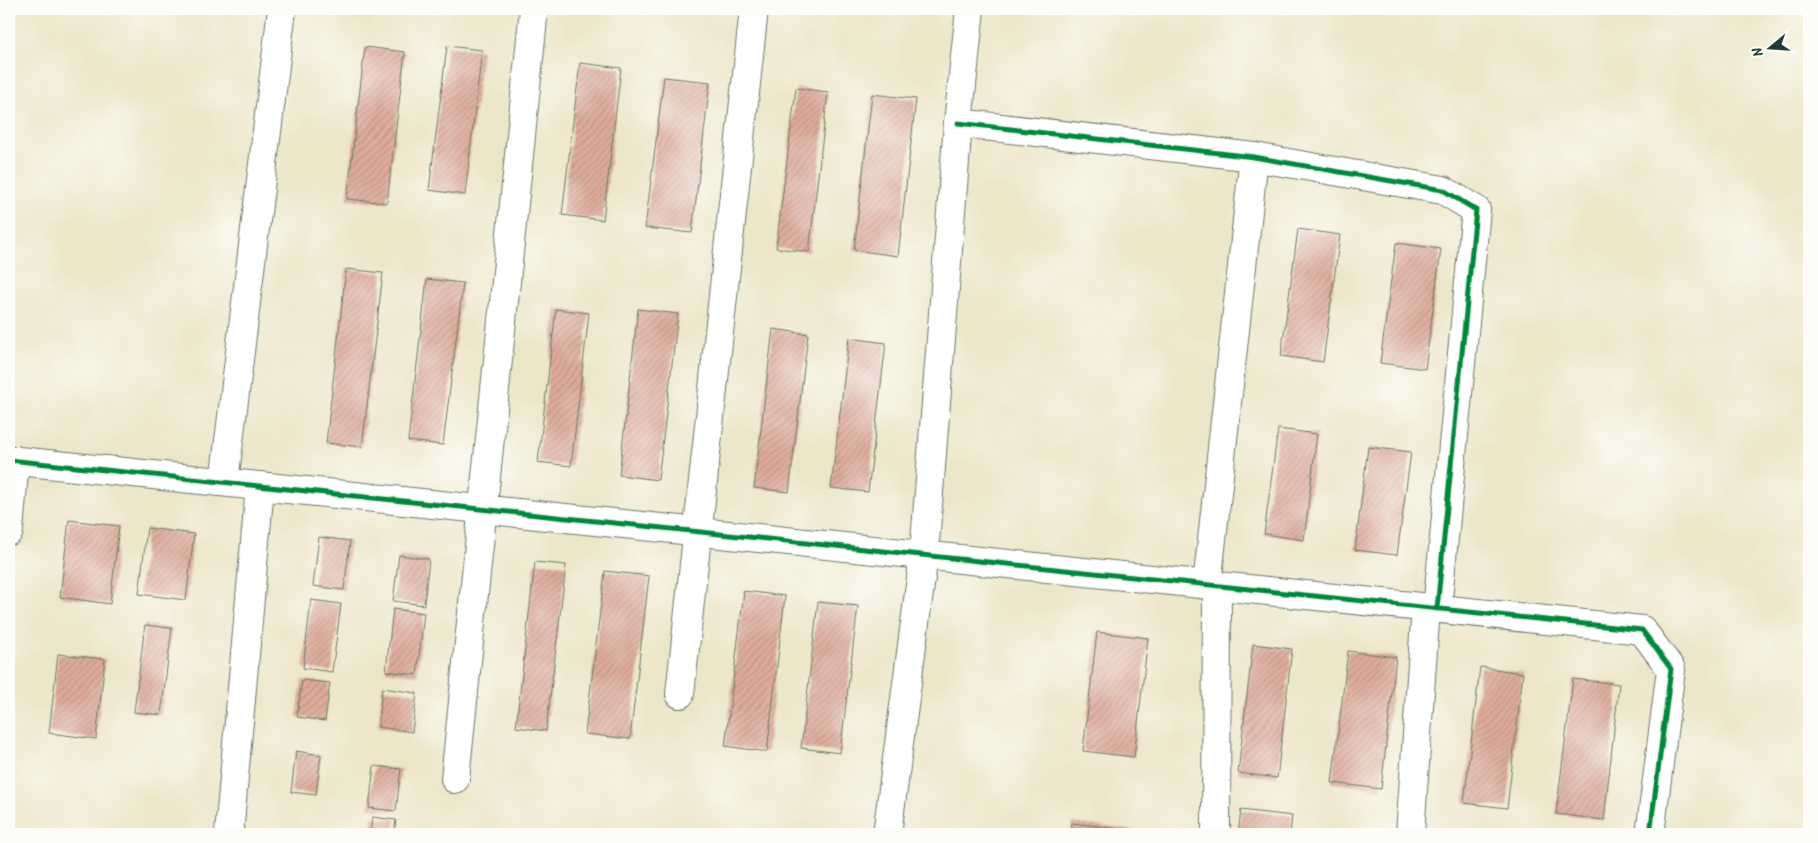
<svg xmlns="http://www.w3.org/2000/svg" width="1818" height="843" font-family="Kalam,sans-serif">
<defs>
<pattern id="building-hatch" width="6" height="6" patternUnits="userSpaceOnUse" patternTransform="scale(1.25)"><rect width="6" height="6" fill="#dfac9c"/><path d="M-1 1l2-2M0 6l6-6M5 7l2-2" fill="none" stroke="#b48d80"/></pattern>
</defs>
<rect width="100%" height="100%" fill="#fdfcf7"/>
<filter id="ink" filterUnits="userSpaceOnUse"><feTurbulence type="fractalNoise" baseFrequency=".02" numOctaves="2"/><feDisplacementMap in="SourceGraphic" scale="10" xChannelSelector="R" yChannelSelector="G"/><feConvolveMatrix kernelMatrix="1 2 1 2 8 2 1 2 1" color-interpolation-filters="sRGB"/></filter>
<filter id="wash" filterUnits="userSpaceOnUse"><feTurbulence type="fractalNoise" baseFrequency=".0096" numOctaves="4" result="noise"/><feDisplacementMap in="SourceGraphic" scale="20" xChannelSelector="R" yChannelSelector="G"/><feGaussianBlur stdDeviation="1.12" result="paint"/><feColorMatrix in="noise" values="0 0 0 0 0 0 0 0 0 0 0 0 0 0 0 0 0 1.4 0 .05"/><feComposite in="paint" operator="in"/></filter>
<g filter="url(#wash)">
<rect width="100%" height="100%" fill="#ede6c9"/>
<g id="blocks">
<g fill="url(#building-hatch)">
<path d="M447,46L482,50L465,195L429,190Z"/>
<path d="M365,47L405,52L387,203L347,199Z"/>
<path d="M580,63L621,68L603,220L562,215Z"/>
<path d="M664,77L710,82L692,233L645,228Z"/>
<path d="M796,88L828,92L809,252L776,248Z"/>
<path d="M872,94L916,99L898,256L854,250Z"/>
<path d="M1298,229L1340,235L1323,362L1281,356Z"/>
<path d="M1396,243L1441,249L1425,369L1380,363Z"/>
<path d="M346,269L383,273L362,447L326,443Z"/>
<path d="M427,279L463,283L443,445L408,441Z"/>
<path d="M556,309L589,313L571,466L538,462Z"/>
<path d="M638,309L678,314L658,480L619,475Z"/>
<path d="M773,329L808,334L789,492L754,488Z"/>
<path d="M849,338L886,343L868,492L831,488Z"/>
<path d="M1278,429L1317,434L1304,540L1264,534Z"/>
<path d="M1368,447L1411,452L1397,555L1355,550Z"/>
<path d="M69,520L119,526L110,604L60,597Z"/>
<path d="M147,528L194,534L186,600L139,594Z"/>
<path d="M319,537L350,541L344,590L313,586Z"/>
<path d="M399,555L429,559L424,605L393,601Z"/>
<path d="M535,562L566,565L546,731L516,727Z"/>
<path d="M605,571L649,576L630,739L585,734Z"/>
<path d="M744,591L785,596L767,752L725,746Z"/>
<path d="M311,600L341,604L332,672L303,668Z"/>
<path d="M818,602L858,606L840,753L801,748Z"/>
<path d="M393,609L424,613L417,675L386,671Z"/>
<path d="M145,625L172,628L161,715L134,712Z"/>
<path d="M1097,632L1148,638L1134,757L1083,751Z"/>
<path d="M1253,644L1292,649L1277,778L1238,773Z"/>
<path d="M1348,651L1396,657L1381,789L1332,783Z"/>
<path d="M58,654L105,659L96,739L49,733Z"/>
<path d="M1480,667L1523,673L1507,808L1464,803Z"/>
<path d="M1573,679L1619,684L1604,820L1556,814Z"/>
<path d="M302,680L330,683L325,721L297,717Z"/>
<path d="M382,688L417,693L412,732L378,727Z"/>
<path d="M296,751L321,755L316,795L291,792Z"/>
<path d="M374,766L401,769L396,811L369,808Z"/>
<path d="M1241,810L1292,816L1290,834H1238Z"/>
<path d="M372,817L396,820L394,834H370Z"/>
<path d="M1072,823L1137,831V834H1071Z"/>
</g>
</g>
</g>
<g filter="url(#ink)">
<use href="#blocks" fill-opacity="0" stroke="#677868" stroke-width="1"/>
<g fill="none" stroke-linecap="round" stroke-linejoin="round">
<defs>
<g id="street">
<path d="M958,123L1254,157L1443,190L1476,210L1437,609"/>
<path d="M9,460L1642,630L1671,669L1650,834"/>
<path d="M224,482L282,9"/>
<path d="M9,531L15,460"/>
<path d="M1207,585L1254,157"/>
<path d="M680,694L754,9"/>
<path d="M455,779L534,9"/>
<path d="M229,834L260,486"/>
<path d="M887,834L924,555L958,123L970,9"/>
<path d="M1216,834L1217,586"/>
<path d="M1410,834L1426,607"/>
</g>
</defs>
<use href="#street" stroke="#677868" stroke-width="30"/>
<use href="#street" stroke="#fff" stroke-width="28"/>
<defs>
<g id="cycleway">
<path d="M958,123L1254,157L1443,190L1476,210L1437,609"/>
<path d="M9,460L1642,630L1671,669L1650,834"/>
</g>
</defs>
<use href="#cycleway" stroke="#fdfcf7" stroke-width="8"/>
<use href="#cycleway" stroke="#00873e" stroke-width="5"/>
</g>
</g>
<rect width="1818" height="843" fill="none" stroke="#fdfcf7" stroke-width="30"/>
<g transform="translate(1770 48) rotate(252)" stroke="#fdfcf7" stroke-width="4" paint-order="stroke">
<path d="M0-4L9 19L0 12L-9 19Z" fill="#1f3d34"/>
<text y="-8" font-size="14" font-weight="bold" text-anchor="middle" fill="#1f3d34">N</text>
</g>
</svg>
